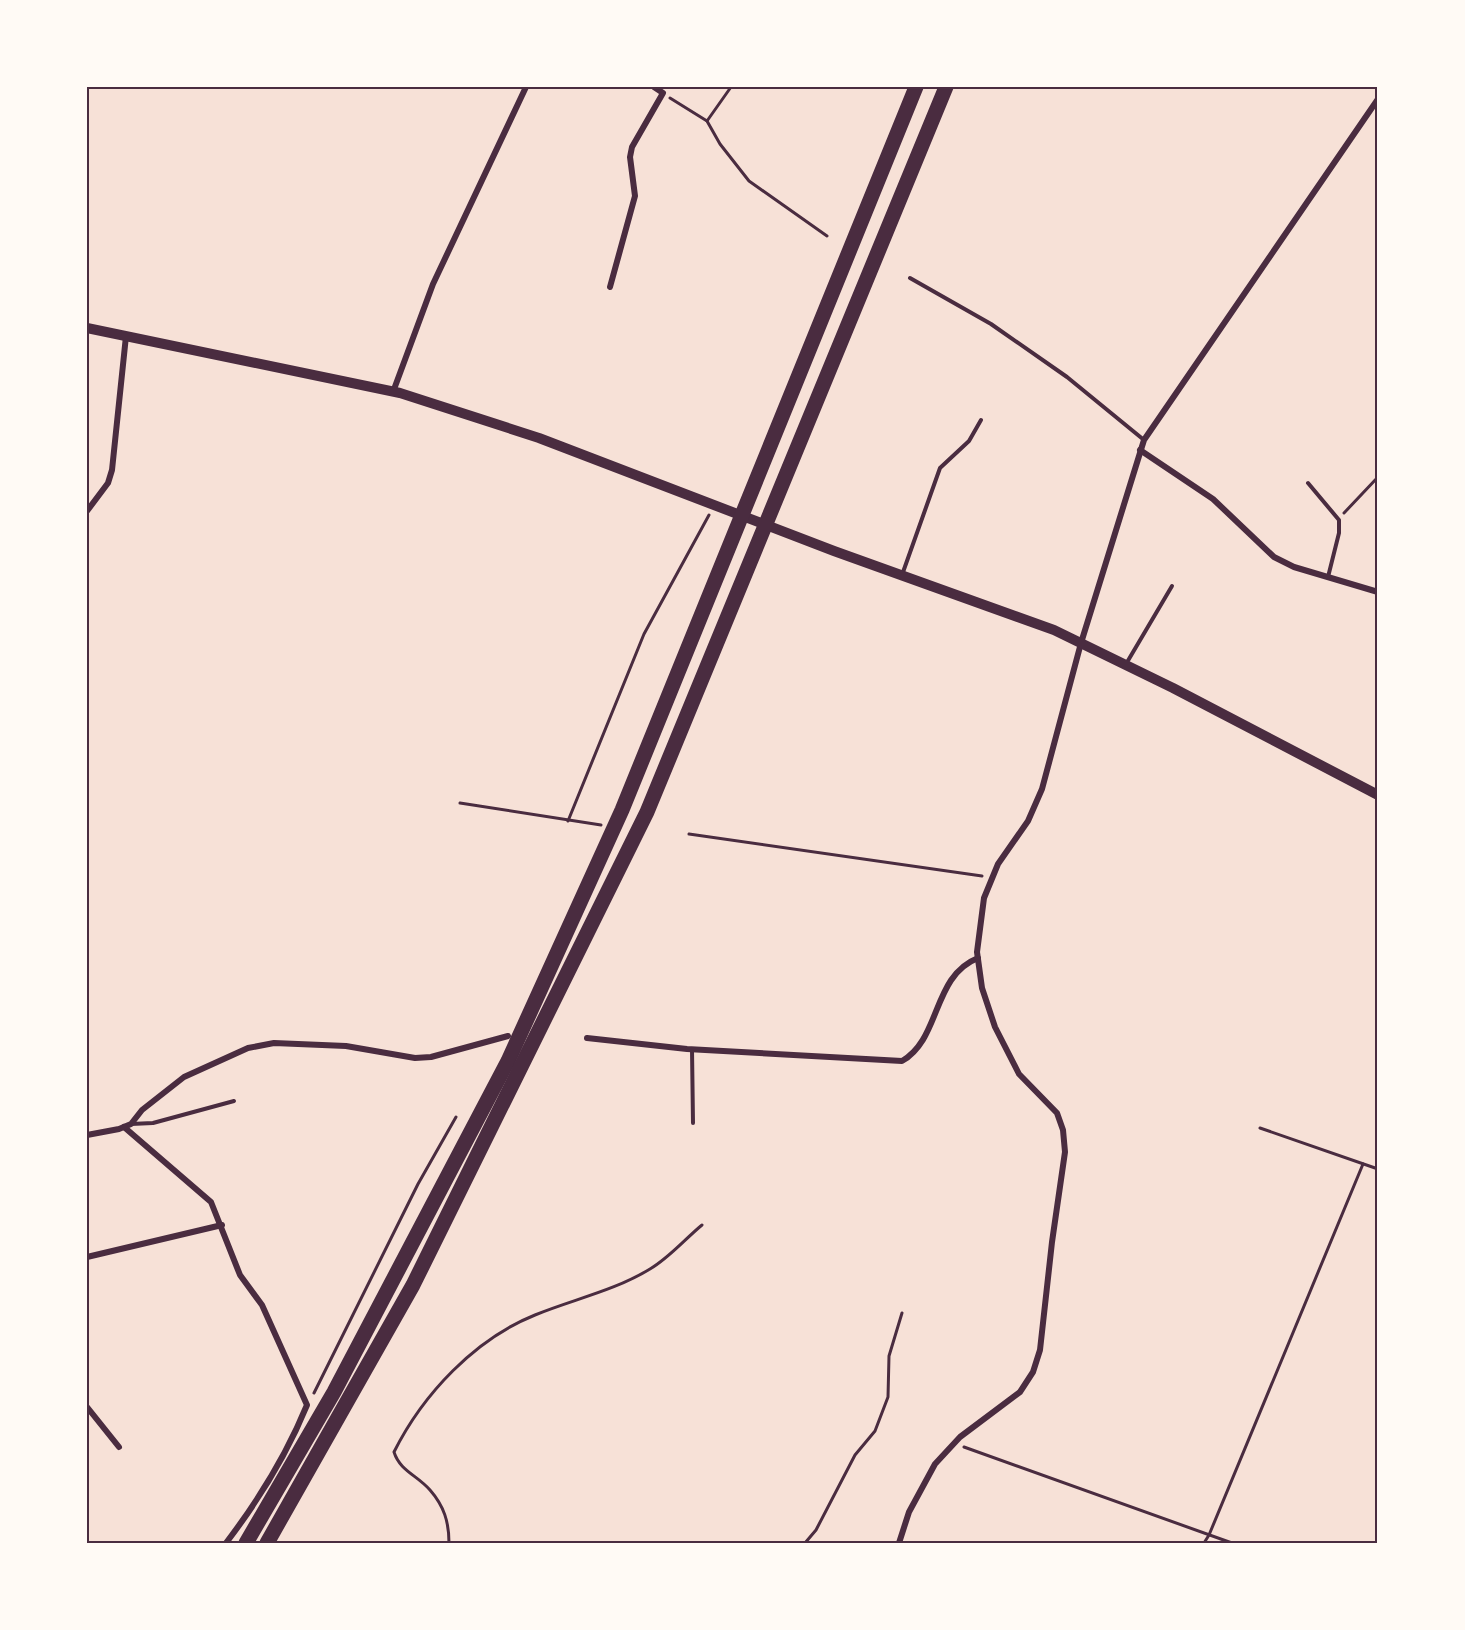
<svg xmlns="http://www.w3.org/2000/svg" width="1465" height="1630" font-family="Quicksand,sans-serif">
<rect width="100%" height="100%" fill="#f7e1d7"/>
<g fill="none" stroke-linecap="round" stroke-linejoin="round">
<g stroke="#4a2c40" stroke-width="3">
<path d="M670,98L707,121L720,144L749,181L827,236"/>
<path d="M707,121L731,87"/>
<path d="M1344,513L1378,477"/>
<path d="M460,803L601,825"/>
<path d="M568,821L644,634L709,515"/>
<path d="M689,834L982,876"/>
<path d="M1260,1128L1378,1169"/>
<path d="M314,1393L418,1184L456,1117"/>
<path d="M964,1447L1232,1543"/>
<path d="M449,1543C449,1522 444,1506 430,1490C417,1475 400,1471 394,1452C423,1394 475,1339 535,1315C574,1299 614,1291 650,1269C669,1258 685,1239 702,1225"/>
<path d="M805,1543L816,1530L855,1455L875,1431L888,1397L889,1356L902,1313"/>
<path d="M1204,1543L1209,1535L1363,1164"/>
</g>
<g stroke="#4a2c40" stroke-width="4">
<path d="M910,278L991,324L1067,377L1144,440"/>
<path d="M1308,483L1339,520V533L1328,577"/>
<path d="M902,575L940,468L969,441L981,420"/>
<path d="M1126,664L1172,586"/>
<path d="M692,1049L693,1123"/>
<path d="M131,1124L153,1123L234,1101"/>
</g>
<g stroke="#4a2c40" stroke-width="6">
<path d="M610,287L635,196L630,157L632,147L663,93L654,87"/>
<path d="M393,392L433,284L526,87"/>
<path d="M1140,450L1213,499L1274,557L1294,567L1378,592"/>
<path d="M87,511L108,483L112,470L126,336"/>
<path d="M587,1038L687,1049L902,1061C941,1039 932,976 978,958"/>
<path d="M124,1127L211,1202L240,1275L262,1305L307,1405C287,1454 258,1501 226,1543"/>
<path d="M87,1135L119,1129L131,1124L142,1110L184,1077L248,1048L274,1043L346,1046L415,1058L431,1057L508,1036"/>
<path d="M87,1257L222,1225"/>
<path d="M87,1407L119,1447"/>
<path d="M899,1543L909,1512L935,1464L960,1437L1020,1392L1033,1372L1040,1350L1052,1242L1065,1152L1063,1130L1057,1113L1019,1074L995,1027L982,988L977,952L984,898L998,864L1028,821L1042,789L1081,643L1144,440L1378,99"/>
</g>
<path stroke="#4a2c40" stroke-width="10" d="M87,328L400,393L539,438L834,551L1054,630L1173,688L1378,795"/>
<g stroke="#4a2c40" stroke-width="15">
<path d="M246,1543L334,1392L508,1061L622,810L916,87"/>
<path d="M267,1543L413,1285L647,812L946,87"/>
</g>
</g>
<rect width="1465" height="1630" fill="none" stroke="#fffaf5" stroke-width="177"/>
<rect x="88" y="88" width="1288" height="1454" fill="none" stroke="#4a2c40" stroke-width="2"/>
</svg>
